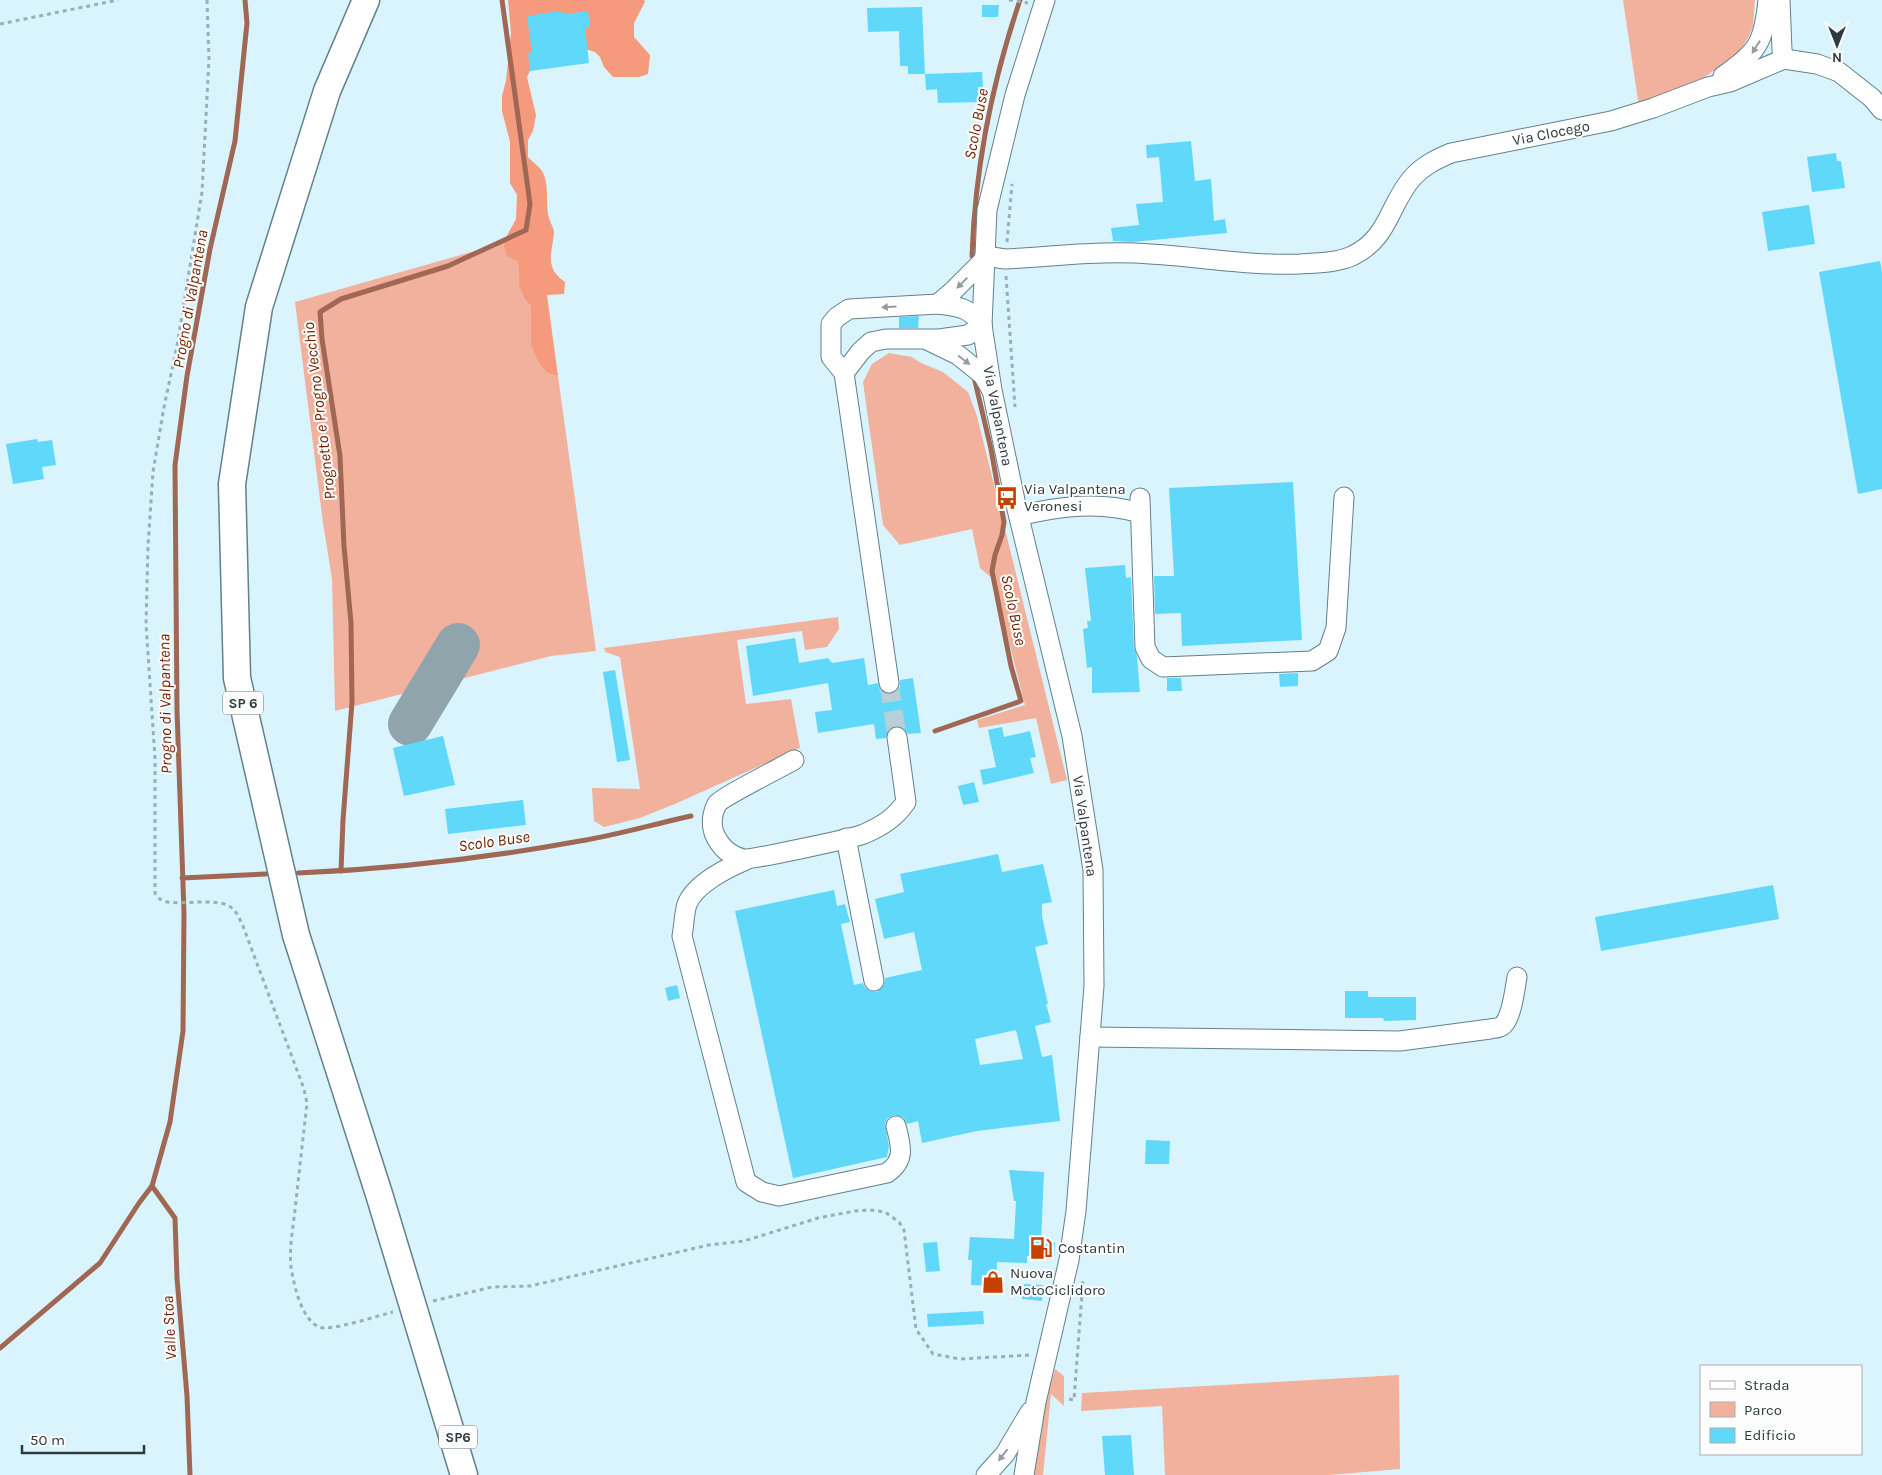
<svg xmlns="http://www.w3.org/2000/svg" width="1882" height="1475" font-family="Karla,sans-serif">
<rect width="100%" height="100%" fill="#d9f4fd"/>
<g fill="#f2b19c">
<path d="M1623,0H1755L1753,26L1749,36L1741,49L1732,57L1686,91L1639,107Z"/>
<path d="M503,243L506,256L518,262L519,286L524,298L531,307V346L540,365L547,373L558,376L596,651L551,656L335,711L332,579L323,523L295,302Z"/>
<path d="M889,353L912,357L921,363L943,372L968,392L977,416L1067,780L1051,784L1036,718L979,728L977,720L1025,705L993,579L980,568L972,529L900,545L883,525L863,382L872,364Z"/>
<path d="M838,617L839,629L827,647L805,650L802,631L737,640L746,704L791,699L800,748L677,803L640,818L604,827L594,821L592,788L640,789L620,657L605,652L604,648Z"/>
<path d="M1055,1369L1064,1376V1406L1051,1394L1043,1475H1031L1034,1442Z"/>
<path d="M1399,1375L1400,1469L1329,1475H1165L1162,1406L1081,1411L1082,1393Z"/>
</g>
<path fill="#f59a7d" d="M508,0H644L645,2L634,23V37L650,55L648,74L639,77H613L604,67L600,57L595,52L585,49L531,69L527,77L536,115L533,131L528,140V157C532,162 539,166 542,171C550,184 545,204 549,218C550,223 554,227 554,233C552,253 544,268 565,282L564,294L547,295L558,376L547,373L540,365L531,346V307L524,298L519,286L518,262L506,256L503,243L516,219L517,195L510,183V142L502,111V96L506,81L511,33Z"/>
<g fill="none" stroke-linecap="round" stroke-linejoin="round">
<g stroke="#a06754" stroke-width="5">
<path d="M972,256C975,170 992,82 1020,0"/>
<path d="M935,731L1021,701L1011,666L992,571L995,555L1002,535L1004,522L991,449L974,377"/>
<path d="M341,871L343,820L352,702L351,623L344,546L340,456L322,339L320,312L341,299L448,266L526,230L530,204L502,0"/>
<path d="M298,873C392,869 487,858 580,841C617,835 654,824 691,816"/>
<path d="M182,878L266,874"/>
<path d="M152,1186L175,1218L177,1278L187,1396L190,1475"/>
<path d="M0,1348L100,1263L139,1203L152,1186L170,1122L183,1031L184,913L177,710L175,465L187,376L210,249L235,141L247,23L245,0"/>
</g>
<path stroke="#90a4ac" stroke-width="44" d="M410,724L458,645"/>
</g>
<g fill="#5fd8fa" fill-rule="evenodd">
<path d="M982,5H999L998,17H982Z"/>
<path d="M922,7L925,74H908V66H900L899,31L868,32L867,8Z"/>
<path d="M559,11L567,14L588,11L590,28H585L589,63L530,71L528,54L532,53L527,16Z"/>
<path d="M982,72L983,87H978L979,102L938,103L937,89L926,90L925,74Z"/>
<path d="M1191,141L1195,181L1211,179L1214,221L1225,219L1227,233L1132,242L1113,241L1111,228L1139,225L1136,204L1163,202L1159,157L1147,158L1146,145Z"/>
<path d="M1836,153L1837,161H1841L1845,188L1812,192L1807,157Z"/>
<path d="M1809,205L1815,244L1768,251L1762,212Z"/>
<path d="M1880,261L1882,272V489L1858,494L1819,272Z"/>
<path d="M919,316L918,328H899V317Z"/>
<path d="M37,439L38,442L52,440L56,465L42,467L44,479L13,484L6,444Z"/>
<path d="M1293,482L1302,640L1182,646L1181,613L1155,614L1154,576H1174L1169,488Z"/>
<path d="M1125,565L1126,578L1131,577L1134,647L1137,656L1140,692L1092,693V667L1087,668L1083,629L1088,628L1087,621H1091L1085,568Z"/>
<path d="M795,638L799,663L828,658L832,663L864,658L868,685L878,683L880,690L885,694H891L896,691L900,687V680L913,678L921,733L908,734L902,727L895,726L890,728L886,738L876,739L874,724L818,733L815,712L832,710L828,683L753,696L746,646Z"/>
<path d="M615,670L630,760L617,762L603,672Z"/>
<path d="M1298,673V686L1280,687L1279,674Z"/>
<path d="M1167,678H1181L1182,691H1167Z"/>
<path d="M1002,727L1004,737L1030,731L1036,757L1030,758L1034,773L983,785L980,770L996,767L988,730Z"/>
<path d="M443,736L455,785L404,796L393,748Z"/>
<path d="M974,782L979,802L963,805L958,786Z"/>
<path d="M523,800L526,825L448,834L445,809Z"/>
<path d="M998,854L1002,872L1043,864L1052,902L1042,904V916L1048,944L1035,947L1048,1004H1046L1051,1022L1035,1026L1042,1057L1052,1055L1060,1121L977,1131L922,1143L918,1121L907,1124L904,1118L894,1115L888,1118L885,1123L889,1147L887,1157L793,1178L735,911L834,890L837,906L845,904L850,922L841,924L854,985L863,983L865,988L870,991L877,992L884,985L885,978L922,970L914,932L884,939L875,899L904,892L900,874ZM1016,1030L1023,1059L980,1065L975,1039Z"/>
<path d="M1773,885L1779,919L1601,951L1595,917Z"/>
<path d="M677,985L680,998L668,1001L665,988Z"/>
<path d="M1345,991H1368V997H1416V1020L1384,1021L1383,1018H1345Z"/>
<path d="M1146,1140L1170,1141L1169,1164H1145Z"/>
<path d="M1009,1170L1044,1172L1041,1241L1055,1242L1054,1257L1027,1256V1263L997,1262L996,1286L971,1285L972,1260H968L970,1237L1014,1239L1016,1201H1014Z"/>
<path d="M937,1242L940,1271L926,1272L923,1243Z"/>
<path d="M1024,1284L1043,1285L1042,1301L1022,1299Z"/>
<path d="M983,1311L984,1324L928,1327L927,1314Z"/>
<path d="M1131,1435L1134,1475H1105L1102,1436Z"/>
</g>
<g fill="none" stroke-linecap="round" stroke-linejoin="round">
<path stroke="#b7cfd7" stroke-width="19" stroke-dasharray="19 9" stroke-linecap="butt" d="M889,683L897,737"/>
<defs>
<g id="minor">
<path d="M1780,0L1782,50L1784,59"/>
<path d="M1723,76C1758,52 1764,42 1768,0"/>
<path d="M985,256L1005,259C1047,257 1091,251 1134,253C1189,255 1244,266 1300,264C1316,263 1336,263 1352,256C1390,238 1389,203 1413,177C1424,165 1437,159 1451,153L1611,121L1653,108L1708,87L1730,82L1784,59L1817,64L1839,72L1872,98L1882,110"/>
<path d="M938,304L953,291L984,260"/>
<path d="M927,340L958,355L983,375L991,389"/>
<path d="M844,373L861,351L871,342L886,339H939L968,335L982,325"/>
<path d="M1140,498L1145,647L1151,659L1163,667L1312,661L1328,651L1336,628L1344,497"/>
<path d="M1019,516C1059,506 1100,501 1140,513"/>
<path d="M889,683L844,373L831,357V324L837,317L849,309L938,304C959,307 969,307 982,325"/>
<path d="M794,760C782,767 722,797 717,804C712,813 711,824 714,833C720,847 729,856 744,859C751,860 854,838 864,834C882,826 895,818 906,802L897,737"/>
<path d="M846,838L874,981"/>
<path d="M746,860C727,868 695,884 687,904C684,914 684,926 682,936L746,1182L762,1192L779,1196L887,1173C906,1160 901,1146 896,1126"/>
<path d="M1090,1037L1400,1041L1490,1029C1495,1028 1501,1028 1504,1024C1512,1015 1515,989 1517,977"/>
<path d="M986,1475L1005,1454L1030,1412"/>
<path d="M1024,1475L1036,1402L1069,1260L1076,1211L1094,986L1093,870L1072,736L1016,505L992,390L982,325L987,210L1015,95L1045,0"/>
</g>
<path id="highway" d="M366,0L327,91L259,307L232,484L237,678L296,935L379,1194L464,1475"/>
</defs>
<use href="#minor" stroke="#62818b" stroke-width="21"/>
<use href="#highway" stroke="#62818b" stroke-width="29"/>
<g stroke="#99afb6" stroke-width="3" stroke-dasharray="4 4" stroke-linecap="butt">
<path d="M207,0L209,59L202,192L177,346L164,407L153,472L148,546L146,624L155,758V893C156,895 158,898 160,899C174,909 218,894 233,909C238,914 240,920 243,926L304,1089L307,1103C303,1138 299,1174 295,1210C293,1228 289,1248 291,1267C294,1285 301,1319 319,1327C329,1332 380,1315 393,1312"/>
<path d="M1009,0L1028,3"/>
<path d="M0,24L118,0"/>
<path d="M1007,242L1012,184"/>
<path d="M1006,276L1015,407"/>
<path d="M433,1301L492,1287L530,1286L709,1245L744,1241L818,1218L855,1211L870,1210L885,1212L899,1222L904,1230L916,1329L933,1354L960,1359L1030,1355"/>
<path d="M1069,1399L1074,1400L1083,1280"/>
</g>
<use href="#minor" stroke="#fff" stroke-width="19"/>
<use href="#highway" stroke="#fff" stroke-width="26"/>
</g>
<defs><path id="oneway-solid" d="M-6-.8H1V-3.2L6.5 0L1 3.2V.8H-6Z" transform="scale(1.25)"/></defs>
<g fill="#969c9e">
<use href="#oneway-solid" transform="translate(1756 47) rotate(122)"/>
<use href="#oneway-solid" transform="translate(962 283) rotate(135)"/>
<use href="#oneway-solid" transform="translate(889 307) rotate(176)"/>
<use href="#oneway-solid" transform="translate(964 360) rotate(37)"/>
<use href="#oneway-solid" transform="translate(1003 1455) rotate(128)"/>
</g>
<defs>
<symbol id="bus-bare" viewBox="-9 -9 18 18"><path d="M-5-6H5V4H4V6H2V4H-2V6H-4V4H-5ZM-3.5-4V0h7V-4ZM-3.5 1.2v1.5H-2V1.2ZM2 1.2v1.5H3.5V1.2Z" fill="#c64000" stroke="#fcfcfc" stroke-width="2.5" paint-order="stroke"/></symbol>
<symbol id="fuel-bare" viewBox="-9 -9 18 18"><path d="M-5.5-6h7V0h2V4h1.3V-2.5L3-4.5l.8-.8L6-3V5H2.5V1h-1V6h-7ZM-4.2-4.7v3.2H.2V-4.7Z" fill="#c64000" stroke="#fcfcfc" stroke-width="2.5" paint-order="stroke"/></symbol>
<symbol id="shop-bare" viewBox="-9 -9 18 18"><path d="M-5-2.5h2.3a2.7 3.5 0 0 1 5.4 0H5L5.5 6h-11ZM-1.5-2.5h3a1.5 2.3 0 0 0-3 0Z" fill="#c64000" stroke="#fcfcfc" stroke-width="2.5" paint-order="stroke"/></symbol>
</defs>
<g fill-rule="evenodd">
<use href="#bus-bare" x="991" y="482" width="32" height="32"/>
<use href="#fuel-bare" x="1025" y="1232" width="32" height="32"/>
<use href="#shop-bare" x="977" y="1266" width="32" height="32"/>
</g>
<g text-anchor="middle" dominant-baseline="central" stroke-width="4" stroke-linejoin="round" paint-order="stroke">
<g fill="#fcfcfc" stroke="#6b7477" stroke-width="1">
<rect x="223" y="691.5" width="40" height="23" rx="4"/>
<rect x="439" y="1425.5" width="38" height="23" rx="4"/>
</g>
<g font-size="14" font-weight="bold" fill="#2d3a3e">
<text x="243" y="703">SP 6</text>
<text x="458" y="1437">SP6</text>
</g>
<g font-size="15" fill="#2d3a3e" stroke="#fcfcfc">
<text transform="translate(1551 133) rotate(-11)">Via Clocego</text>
<text transform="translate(998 416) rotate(79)">Via Valpantena</text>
<text transform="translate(1085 826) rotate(82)">Via Valpantena</text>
</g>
<g font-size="15" fill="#2d3a3e" stroke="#fcfcfc" text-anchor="start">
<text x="1024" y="489">Via Valpantena<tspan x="1024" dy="17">Veronesi</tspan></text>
<text x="1058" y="1248">Costantin</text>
<text x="1010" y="1273">Nuova<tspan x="1010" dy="17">MotoCiclidoro</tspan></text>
</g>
<g font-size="16" font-style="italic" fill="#6e1f00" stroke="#fcfcfc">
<text transform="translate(976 124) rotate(-79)">Scolo Buse</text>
<text transform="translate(190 299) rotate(-80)">Progno di Valpantena</text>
<text transform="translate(319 411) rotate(-97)">Prognetto e Progno Vecchio</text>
<text transform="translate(1014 610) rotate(78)">Scolo Buse</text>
<text transform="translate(165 704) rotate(-91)">Progno di Valpantena</text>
<text transform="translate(494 841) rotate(-8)">Scolo Buse</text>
<text transform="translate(169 1328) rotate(-93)">Valle Stoa</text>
</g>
</g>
<rect x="1700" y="1365" width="162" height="90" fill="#fcfcfc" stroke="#a9aeb0"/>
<rect x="1710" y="1381" width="25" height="8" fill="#ffffff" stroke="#a9aeb0"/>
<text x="1744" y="1390" font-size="15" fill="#2d3a3e">Strada</text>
<rect x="1710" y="1402" width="25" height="15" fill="#f2b19c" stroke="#a9aeb0"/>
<text x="1744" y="1415" font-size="15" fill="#2d3a3e">Parco</text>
<rect x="1710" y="1428" width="25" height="15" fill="#5fd8fa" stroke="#a9aeb0"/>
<text x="1744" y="1440" font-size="15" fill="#2d3a3e">Edificio</text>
<g transform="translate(1837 45) rotate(180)" stroke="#fcfcfc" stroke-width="4" paint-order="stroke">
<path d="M0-4L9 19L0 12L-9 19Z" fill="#2d3a3e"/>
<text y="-8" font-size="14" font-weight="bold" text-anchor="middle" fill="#2d3a3e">N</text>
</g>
<path d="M22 1445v8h122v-8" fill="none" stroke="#2d3a3e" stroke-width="2.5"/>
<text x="30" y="1445" font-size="15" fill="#2d3a3e" stroke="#fcfcfc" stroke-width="4" paint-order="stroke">50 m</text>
</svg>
